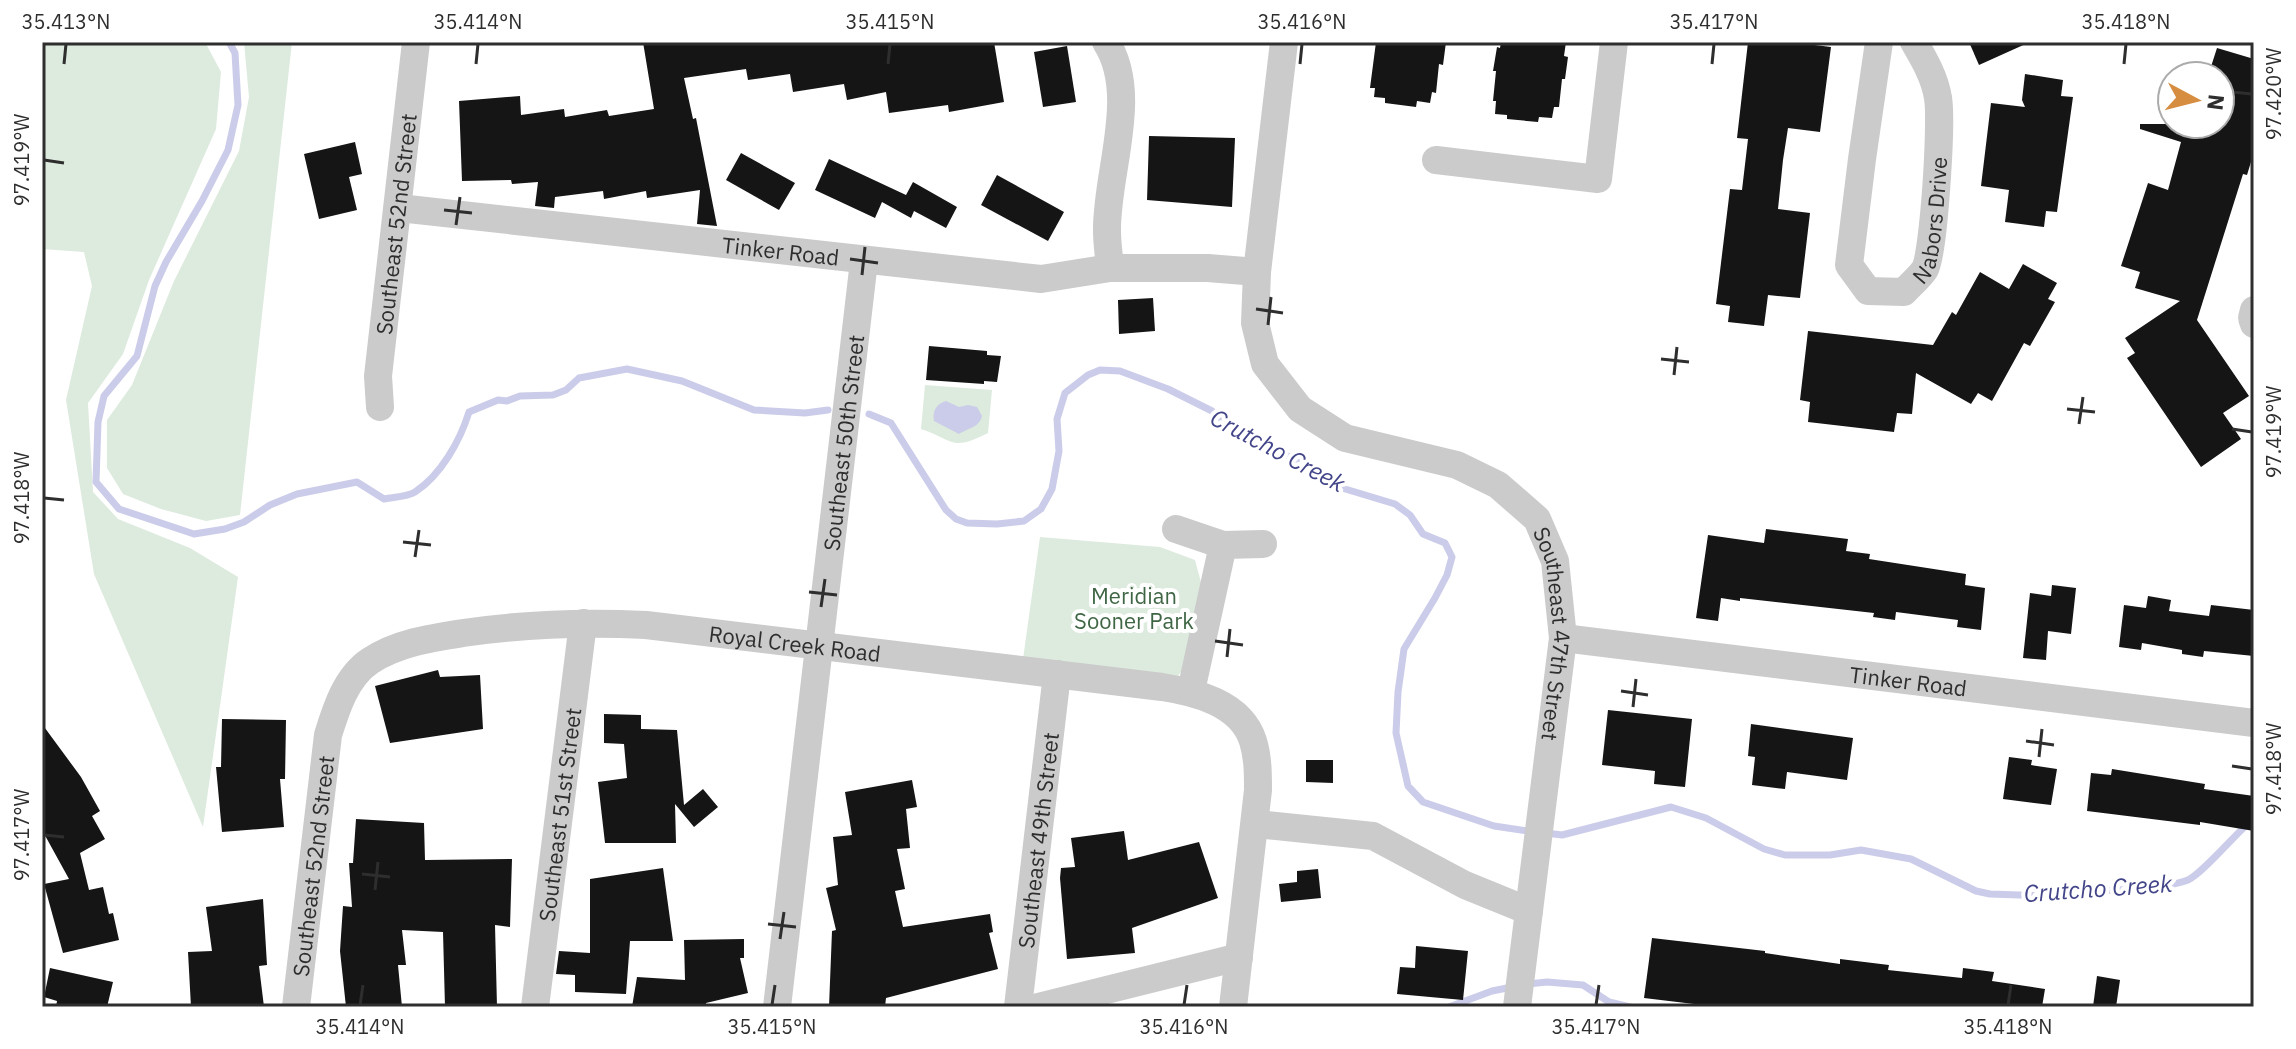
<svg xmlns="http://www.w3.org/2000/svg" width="2296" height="1049" font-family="'IBM Plex Sans',sans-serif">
<rect width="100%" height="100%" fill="#fff"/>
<g fill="#ddeade">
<path d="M42,42H205L221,72L216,129L149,280L123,354L88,403L93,492L118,519L190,548L238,577L203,827L94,574L66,400L92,286L84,252L42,249Z"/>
<path d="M244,42H292L240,515L206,521L161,509L123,494L107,468V420L132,385L174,281L239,151L249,97Z"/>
<path d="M925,385L992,390L988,433C951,452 954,440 921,429Z"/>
<path d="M1040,537L1160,547L1195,560L1202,586L1184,668L1178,676L1023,659Z"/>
</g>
<path fill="#cbcce9" d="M946,401L959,407L968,405L977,407L982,416C979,428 968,428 959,434L934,421C932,410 937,404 946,401Z"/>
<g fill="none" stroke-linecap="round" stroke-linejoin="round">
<g stroke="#cbcce9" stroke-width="7">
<path d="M229,42L235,53L238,105L228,150L202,201L166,262L155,286L137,356L104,396L98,422L96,482L119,509L194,534L225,529L244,522L270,505L297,494L357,482L384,499C393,497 407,497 415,492C441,475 460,441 469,412L498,400L507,401L520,396L553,395L566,390L579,378L627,369L682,381L754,410L805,413L828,410"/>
<path d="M869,414L891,423L946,510L956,519L967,523L997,524L1024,521L1041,509L1052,489L1059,451L1057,419L1065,393L1088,375L1100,370L1120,371L1168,389L1212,411L1235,430L1300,462L1332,485L1395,504L1410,515L1423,534L1445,543L1452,557L1447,575L1435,598L1404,649L1398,692L1396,733L1408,786L1423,802L1494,826L1534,832"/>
<path d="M1546,833L1562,835L1671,807L1706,818L1764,849L1785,855H1830L1861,850L1911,859L1976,891L1990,894L2051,896L2071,892L2163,888C2171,883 2179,884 2188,880C2202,874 2238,831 2254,818"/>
<path d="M1528,984L1547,982L1583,985L1609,1002L1630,1007"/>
<path d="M1449,1007L1492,991L1512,987"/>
</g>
</g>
<g fill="#151515">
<path d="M643,42H994L1004,102L949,112L948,105L889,113L886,92L847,100L844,84L793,92L790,74L748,80L746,69L684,78L693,119L696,118L717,226L697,224L700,190L647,198L646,191L604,199L603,191L555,197L554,208L535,206L538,182L512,184L511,180L462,181L459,101L520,96L521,115L564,109L565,117L607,110L609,116L654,109Z"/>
<path d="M1376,42H1446L1443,65L1439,64L1436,93L1432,92L1430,103L1417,101L1416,107L1385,103V98L1374,97L1375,88H1370Z"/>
<path d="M1501,42H1566L1564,56L1568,57L1565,79H1562L1559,107H1554L1552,118L1539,117L1538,122L1507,119V115L1495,114L1496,101H1493L1496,71H1493L1497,47L1500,48Z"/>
<path d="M1748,42H1790L1831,47L1820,132L1788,128L1783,160L1778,209L1810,213L1800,298L1768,295L1764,326L1728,322L1730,306L1716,304L1730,189L1742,190L1748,139L1737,138Z"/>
<path d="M1969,42H2030L1979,65Z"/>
<path d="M1067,46L1076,102L1043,107L1034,52Z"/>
<path d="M2217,48L2254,59V152L2247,175L2243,174L2197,320L2249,396L2223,413L2241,439L2201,467L2127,358L2135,353L2125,338L2180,301L2135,288L2140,272L2121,266L2148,183L2168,190L2181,142L2140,129V124H2220V76H2208Z"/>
<path d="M2025,74L2063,80L2061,96L2073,97L2057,212L2046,211L2044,227L2005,222L2009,190L1981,186L1991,103L2025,107L2022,100Z"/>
<path d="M1149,136L1235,138L1232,207L1147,200Z"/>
<path d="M355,142L362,174L349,177L357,210L319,219L304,154Z"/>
<path d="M741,153L795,183L779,210L726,180Z"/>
<path d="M829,159L906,195L913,182L957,207L946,228L914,211L911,218L882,202L875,218L815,190Z"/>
<path d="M997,175L1064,212L1048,241L981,205Z"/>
<path d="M2023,264L2057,283L2048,299L2055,302L2030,346L2024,343L1992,401L1978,393L1971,404L1916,373L1912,414L1897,413L1894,432L1808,422L1810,402L1800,400L1808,331L1933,345L1952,312L1956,315L1980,272L2009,289Z"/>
<path d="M1153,298L1155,331L1119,334L1118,300Z"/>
<path d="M929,346L987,351V355L1001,356L997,382L984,381V384L926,380Z"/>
<path d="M1766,529L1848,539L1846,551L1870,554L1869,559L1966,574L1965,585L1985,588L1981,630L1957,627L1958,620L1896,612L1895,620L1873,617L1874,613L1740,598V601L1721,598L1718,621L1696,618L1708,535L1764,543Z"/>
<path d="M2052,585L2076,588L2071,634L2048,631L2046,660L2023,658L2030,593L2051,596Z"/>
<path d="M2148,596L2171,600L2169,611L2209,616L2211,605L2254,610V656L2204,651L2203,657L2182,654V650L2142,643L2141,650L2119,647L2124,605L2146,608Z"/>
<path d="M438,670L440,677L480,675L483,729L390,743L375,686Z"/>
<path d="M1608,710L1692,719L1685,787L1654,784L1655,771L1602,765Z"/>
<path d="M604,714L641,715V729L677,730L684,805L703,789L718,807L694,827L675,804L676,843H605L598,782L627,778L624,744L604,743Z"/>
<path d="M222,719L286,720L285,779H280L284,827L222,832L216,767H221Z"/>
<path d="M42,724L81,777L100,811L92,816L105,839L80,853L89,890L103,887L109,914L113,913L119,940L63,953L44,884L69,879L42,830Z"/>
<path d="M1751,724L1853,738L1847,780L1787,772L1785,789L1752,785L1755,757L1748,756Z"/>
<path d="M2009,757L2032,760L2031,765L2057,769L2051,805L2003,799Z"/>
<path d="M1306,760H1333V783L1306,782Z"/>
<path d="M2112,769L2205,784L2204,789L2254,796V831L2200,822V825L2087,811L2091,773L2111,775Z"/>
<path d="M912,780L917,807L906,809L910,848L897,849L905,889L895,891L903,927L990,914L993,932L989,933L998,969L886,998L885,1007H829L832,931L836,930L826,888L838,885L833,837L852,835L845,792Z"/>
<path d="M356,819L424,823L425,860L512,859L510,927L495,925L497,1007H445L443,932L402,930L406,965H398L402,1007H346L340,951L343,906L352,907L349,863H353Z"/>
<path d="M1124,831L1128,860L1199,842L1218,898L1132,928L1135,953L1067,959L1060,878L1061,868L1075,867L1071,838Z"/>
<path d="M663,868L673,941H630L626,994L575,992V975L556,974L559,951L590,953V879Z"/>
<path d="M1318,869L1321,898L1281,902L1279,884L1297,882V871Z"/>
<path d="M263,899L267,965L259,966L264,1007H191L188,952L212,951L206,907Z"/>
<path d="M1652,938L1765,951V953L1840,964V959L1889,965L1888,970L1962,978L1963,968L1994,972L1992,981L2045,989L2042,1007H1722L1694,1004L1644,998Z"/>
<path d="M744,939V958H740L748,993L706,1003V1007H632L637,977L685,980L684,940Z"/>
<path d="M1416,946L1468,951L1463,1000L1397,994L1400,967L1415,968Z"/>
<path d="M50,968L113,982L107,1007H56L57,1001L44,997Z"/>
<path d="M2097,976L2120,980L2116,1007H2093Z"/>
</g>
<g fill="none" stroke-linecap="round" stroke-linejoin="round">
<g stroke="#cbcbcb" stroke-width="28">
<path d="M1106,42C1140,94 1106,173 1107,231C1107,243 1109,256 1110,268"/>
<path id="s1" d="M1284,42L1257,272L1255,323L1265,364L1300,409L1345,438L1457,465L1498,485L1537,519L1555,561L1563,638L1517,1007"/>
<path id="s2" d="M1879,42L1862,159L1849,265L1868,291L1904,292C1910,285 1920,277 1925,269C1934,252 1942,121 1938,98C1935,78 1924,59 1914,42"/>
<path d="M1436,160L1598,179L1614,42"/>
<path id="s3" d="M399,208L1041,279L1110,268H1208L1257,272"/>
<path d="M2254,310L2252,318L2254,324"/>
<path id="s4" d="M380,407L378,376L416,42"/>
<path d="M1176,529L1223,545L1263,544"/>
<path id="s5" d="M1563,638L2254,723"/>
<path d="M1191,691L1223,545"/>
<path d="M1256,824L1373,836L1465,885L1529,911"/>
<path id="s6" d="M296,1007L328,735C336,709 346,677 370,661C397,643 431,638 463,633C524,624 584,622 646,625L1162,687C1195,692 1241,703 1253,741C1258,757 1258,774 1258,790L1233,1007"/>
<path id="s7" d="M535,1007L583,623"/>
<path id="s8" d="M777,1007L864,261"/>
<path id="s9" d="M1018,1007L1057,674"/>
<path d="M1038,1007L1239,957"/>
</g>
</g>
<path fill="none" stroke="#2e2e2e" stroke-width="3" d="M64,64L66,44M476,64L478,44M888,64L890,44M1300,64L1302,44M1712,64L1714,44M2124,64L2126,44M2232,92L2252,94M44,160L64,163M444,210L472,213M456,225L460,197M850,259L878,263M862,275L865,247M1256,309L1283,313M1268,325L1271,297M1661,359L1689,362M1674,375L1677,347M2067,409L2095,412M2079,424L2083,397M2232,429L2252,432M44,498L64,500M403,542L431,545M415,557L419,530M809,592L837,595M821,607L825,579M1215,641L1243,645M1227,657L1230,629M1621,691L1648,695M1633,707L1636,679M2026,741L2054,745M2039,757L2042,729M2232,766L2252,769M44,835L64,837M362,874L390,877M375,890L378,862M768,924L796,927M780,939L784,912M360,1005L363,985M772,1005L775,985M1184,1005L1187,985M1596,1005L1599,985M2008,1005L2011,985"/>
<g text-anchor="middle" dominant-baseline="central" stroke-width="8" stroke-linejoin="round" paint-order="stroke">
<g font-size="22" fill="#2e2e2e" stroke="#fff">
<text stroke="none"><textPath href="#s2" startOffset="374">Nabors Drive</textPath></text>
<text stroke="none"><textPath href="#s4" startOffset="184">Southeast 52nd Street</textPath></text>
<text stroke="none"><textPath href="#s3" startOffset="384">Tinker Road</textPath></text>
<text stroke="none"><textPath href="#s8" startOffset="568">Southeast 50th Street</textPath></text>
<text stroke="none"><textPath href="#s1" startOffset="766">Southeast 47th Street</textPath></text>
<text stroke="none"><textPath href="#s6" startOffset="792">Royal Creek Road</textPath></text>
<text stroke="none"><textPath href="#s5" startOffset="348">Tinker Road</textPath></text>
<text stroke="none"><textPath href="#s7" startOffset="194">Southeast 51st Street</textPath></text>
<text stroke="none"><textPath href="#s9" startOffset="168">Southeast 49th Street</textPath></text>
<text stroke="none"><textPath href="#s6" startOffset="142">Southeast 52nd Street</textPath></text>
</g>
<g font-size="22" fill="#3f6644" stroke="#fff">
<text x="1134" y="595">Meridian<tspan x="1134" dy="25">Sooner Park</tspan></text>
</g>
<g font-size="24" font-style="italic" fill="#434589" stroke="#fff">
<text transform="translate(1278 450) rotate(28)">Crutcho Creek</text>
<text transform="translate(2098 888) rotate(-4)">Crutcho Creek</text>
</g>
</g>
<rect width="2296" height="1049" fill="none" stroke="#ffffff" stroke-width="88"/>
<g transform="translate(2196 100) rotate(97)"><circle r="38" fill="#ffffff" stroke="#ababab" stroke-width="2"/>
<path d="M0-6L14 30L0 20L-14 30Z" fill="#d68d3f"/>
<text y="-12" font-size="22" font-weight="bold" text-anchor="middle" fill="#2e2e2e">N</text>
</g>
<rect x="44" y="44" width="2208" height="961" fill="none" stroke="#2e2e2e" stroke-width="3"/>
<g font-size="20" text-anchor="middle" fill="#2e2e2e">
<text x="66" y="29">35.413°N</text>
<text x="478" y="29">35.414°N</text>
<text x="890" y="29">35.415°N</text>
<text x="1302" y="29">35.416°N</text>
<text x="1714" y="29">35.417°N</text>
<text x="2126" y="29">35.418°N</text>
<text transform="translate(2274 94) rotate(-90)" y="7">97.420°W</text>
<text transform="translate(22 160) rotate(-90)" y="7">97.419°W</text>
<text transform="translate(2274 432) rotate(-90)" y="7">97.419°W</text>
<text transform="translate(22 498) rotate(-90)" y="7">97.418°W</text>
<text transform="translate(2274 769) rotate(-90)" y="7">97.418°W</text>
<text transform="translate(22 835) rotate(-90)" y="7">97.417°W</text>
<text x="360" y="1034">35.414°N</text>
<text x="772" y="1034">35.415°N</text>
<text x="1184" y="1034">35.416°N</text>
<text x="1596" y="1034">35.417°N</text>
<text x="2008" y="1034">35.418°N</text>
</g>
</svg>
